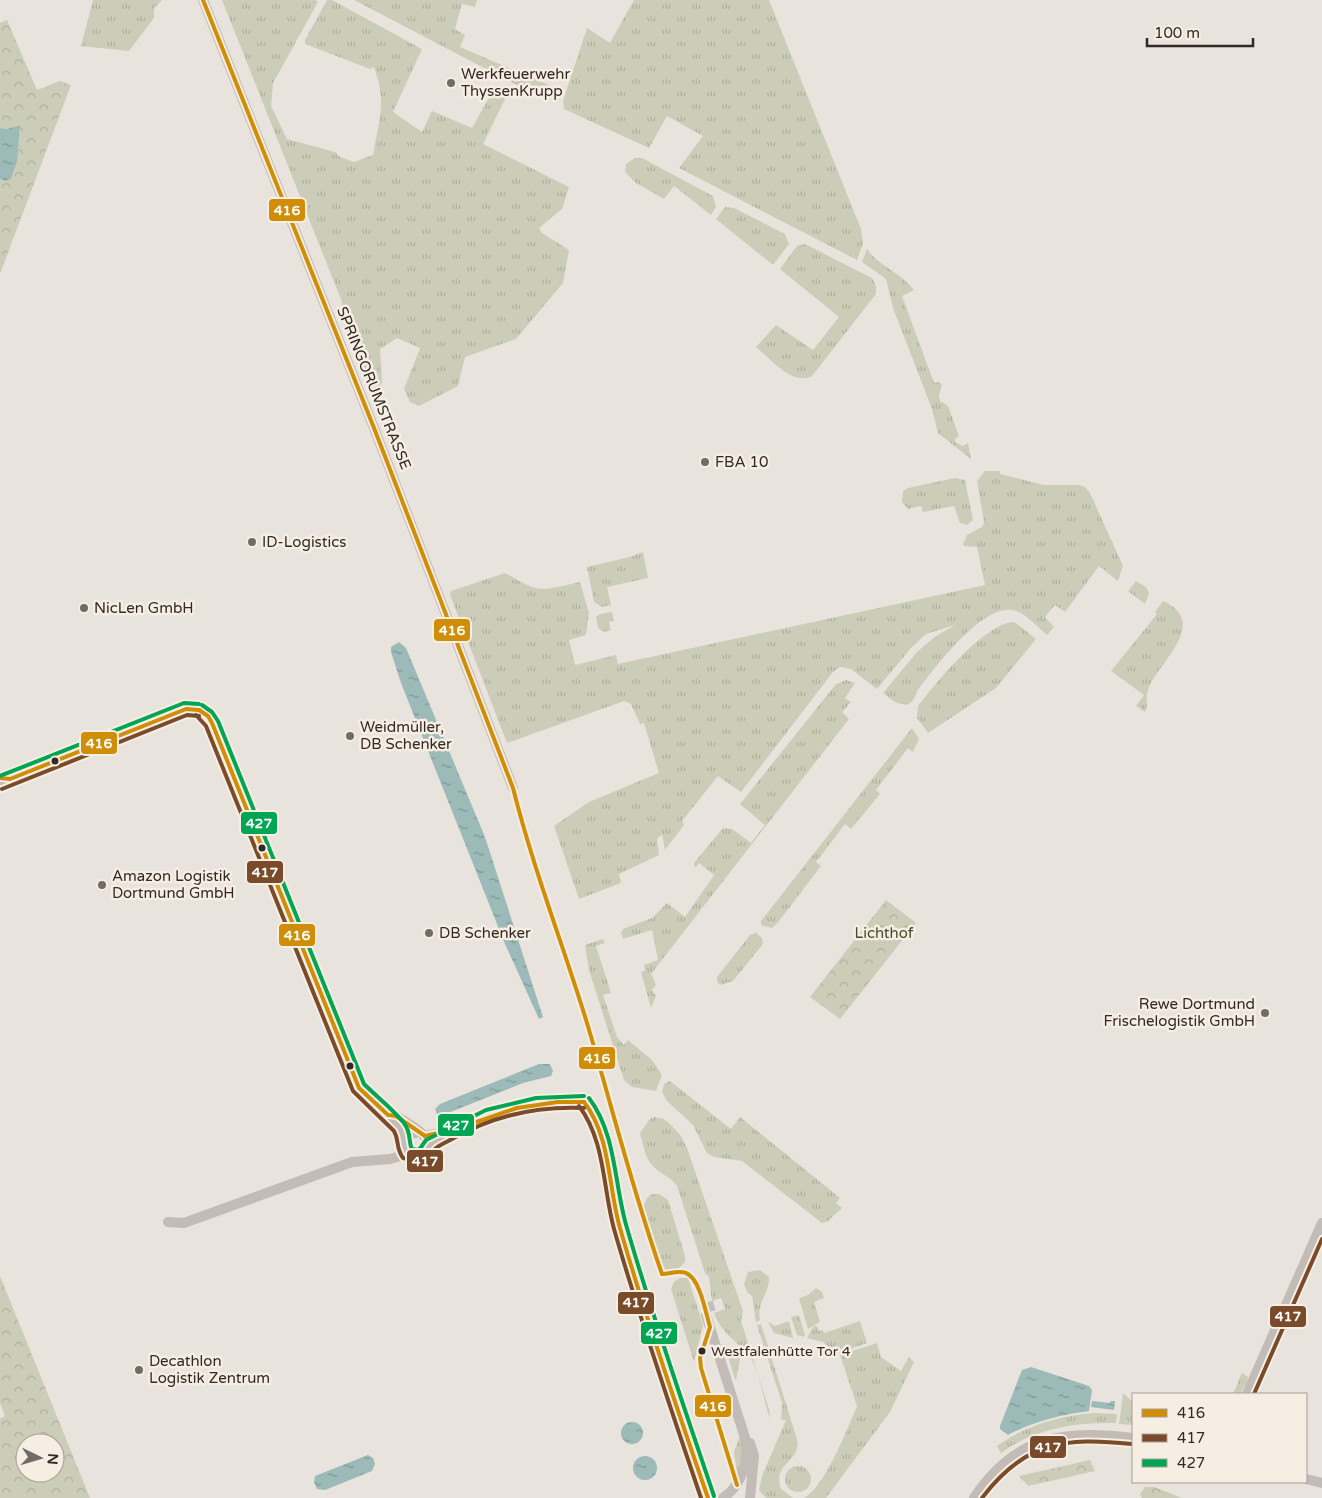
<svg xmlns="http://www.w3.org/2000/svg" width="1322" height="1498" font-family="'Varela Round',sans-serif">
<defs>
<pattern id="grass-tufts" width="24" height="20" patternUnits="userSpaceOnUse" patternTransform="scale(1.25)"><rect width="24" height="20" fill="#cbcdb8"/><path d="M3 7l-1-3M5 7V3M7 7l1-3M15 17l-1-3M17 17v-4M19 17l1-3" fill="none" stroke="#afb09e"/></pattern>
<pattern id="forest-crowns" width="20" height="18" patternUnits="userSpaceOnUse" patternTransform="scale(1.25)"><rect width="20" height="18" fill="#cbcdb8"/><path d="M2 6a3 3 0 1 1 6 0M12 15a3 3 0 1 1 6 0" fill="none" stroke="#afb09e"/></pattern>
<pattern id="water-ripples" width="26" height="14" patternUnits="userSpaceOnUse" patternTransform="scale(1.25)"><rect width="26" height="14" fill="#9bbab8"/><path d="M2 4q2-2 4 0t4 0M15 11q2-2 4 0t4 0" fill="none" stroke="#7f9795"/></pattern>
</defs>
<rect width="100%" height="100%" fill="#e9e3dd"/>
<g fill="url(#grass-tufts)">
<path d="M93,0H162L154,8V18L129,51L81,46Z"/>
<path d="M222,0H315L318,2L273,83L271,106L287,139L335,152L340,157L354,162L373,155C379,120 387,102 374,67L370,69L305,44V40L327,0H332L422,49L393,112L422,132L432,111L472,128L496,85L508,93L483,144L569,187L562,209L539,228L542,233L569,250L563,283L516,339L465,357L458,386L419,406L410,402L404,389L420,348L397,338L380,349L382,382L375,401L341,316L342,302Z"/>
<path d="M354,0H477L475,7L462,4L455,29L465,35L460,47L553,87V93L538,96Z"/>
<path d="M634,0H769L861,229L863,243L857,260L679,168L703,136L667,116L649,148L564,109L563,101L587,28L610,43Z"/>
<path d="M635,158H642L713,196L716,207L711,215L674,186L664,199L636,183L625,172L626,164Z"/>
<path d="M725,207L734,208L785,234L789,244L773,265L716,219Z"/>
<path d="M805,244L872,278L876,286V294L812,376C792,386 771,359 756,347L776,325L813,350L839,317L780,269L797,246Z"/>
<path d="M867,249C879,267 901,272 914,290L902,296L934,383L939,382L942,385L939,395L940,401L948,406L959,436L955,439V442L963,446L968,443L971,459L938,433L932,409L893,308L886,279L862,262Z"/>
<path d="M985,471H1000V474L1044,485H1079L1085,487L1090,493L1123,566L1118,581L1099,566L1065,612L1055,605L1045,617L1054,627L1047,635C1037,627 1025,612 1012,610C981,605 934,669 917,691C911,714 895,703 883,693L917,652L936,636L955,625L926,634L911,648L877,689L851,669L840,667L833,672L741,792L718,776L682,821L684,825L665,850L662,834L657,839L659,855L619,874L621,883L579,899L554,826L589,802L659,773L644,723L640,724L631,704L624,701L507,743L450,595L451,591L505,573C542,594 539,591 580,582L589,613L586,635L569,640L575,665L616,655L618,664L985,585L977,547L964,546L963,544L967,535L982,527L984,522L977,481Z"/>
<path d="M955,478L965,480L973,520L967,525L960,523L954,506L923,512L921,506L908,509L902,502L903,491L908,488Z"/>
<path d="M643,552L648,578L607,587L611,605L602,607L594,602L587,567L630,557Z"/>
<path d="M1136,581L1146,587L1149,593L1145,604L1128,591Z"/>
<path d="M1163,601C1211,623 1158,662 1148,690C1145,697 1149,705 1145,712L1136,706L1144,695L1111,671L1157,614L1155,612Z"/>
<path d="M612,612L614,621L609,622L611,630L604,632L598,628L596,617L600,614Z"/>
<path d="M1011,622L1016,623L1036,639L996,688L928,733L917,718L918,706C937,681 981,628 1011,622Z"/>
<path d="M846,680L855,683L845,698L851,702L842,712L849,719L651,974L656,985L652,990L656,996L651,1008L641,972L645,971L644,965L658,960L652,930L623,939L621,933L623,929L652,918L667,903L685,917L714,875L699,863L695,868L694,863L723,828L732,829L751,843L765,825L740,804L836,684Z"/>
<path d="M912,728L919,739L913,752L908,748L876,790L880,794L851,829L845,824L816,862L821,866L779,921L772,928L761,925V921Z"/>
<path d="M756,933L762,938L763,944L733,981L720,985L717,982V977L750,935Z"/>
<path d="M603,939L605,943L596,946L611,993L603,995L617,1037L624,1045L628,1040L652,1060L662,1075L656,1091L632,1087L624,1080L589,970L585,945Z"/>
<path d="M670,1081L731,1129L740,1117L840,1198L836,1203L842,1208L828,1221L822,1223L742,1161L714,1157L707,1153L693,1125L667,1101L662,1092L664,1084Z"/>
<path d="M654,1117L664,1119L669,1123L681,1136L687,1148L743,1311L741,1321L769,1409L770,1419C764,1401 761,1379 753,1362C743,1343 723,1338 714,1313L725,1309L721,1298L712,1301L709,1277L705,1273L677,1186C671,1176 661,1175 653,1166C645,1159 643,1143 640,1133L650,1119Z"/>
<path d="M652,1194H659L668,1200L685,1256V1262L677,1270H666L660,1264L643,1207L647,1198Z"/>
<path d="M760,1270L769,1277C770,1293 756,1303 760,1320L756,1322L752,1296L747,1292L744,1284L748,1272Z"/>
<path d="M680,1278H688L703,1325L694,1362L671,1289L674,1282Z"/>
<path d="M816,1288L822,1292L824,1298L814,1302L820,1322L808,1329L799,1298L808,1295Z"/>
<path d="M799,1315L805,1335L804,1337L797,1335L791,1317Z"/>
<path d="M789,1321L793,1338L774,1333L768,1322L775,1326Z"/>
<path d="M860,1321L867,1343L835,1354L823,1342L807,1338L814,1326H817L819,1331L823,1330L824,1333Z"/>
<path d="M761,1324L797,1439C801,1464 772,1462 781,1489L793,1498H766L759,1490L762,1476L786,1420H781L782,1403L757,1325Z"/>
<path d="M724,1343L740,1359L736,1380L735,1379Z"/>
<path d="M877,1343L881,1357L901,1371L909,1357L914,1362L890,1412L826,1498H804C824,1488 848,1428 857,1406L840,1355Z"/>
<path d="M1242,1373L1248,1377L1247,1382L1240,1394H1233Z"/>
<path d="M1123,1393L1133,1402V1425L1119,1424Z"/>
<path d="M1094,1413L1117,1414L1116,1423C1075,1422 1035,1428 1001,1453L997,1446C1027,1425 1058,1416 1094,1413Z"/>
<path d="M740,1436L745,1457L737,1473L734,1452Z"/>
<circle cx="798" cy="1479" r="13"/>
</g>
<g fill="url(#forest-crowns)" fill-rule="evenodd">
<path d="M7,20L37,90L60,81L71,85L0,274V179L5,181L11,179L17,162L19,125L7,129L0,128V23Z"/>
<path d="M886,900L916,923L840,1019L810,997Z"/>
<path d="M0,1276L90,1498H0V1419L5,1416L0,1403ZM25,1443H55V1473H25Z"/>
<path d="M1090,1460L1095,1471L1028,1486L1019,1476Z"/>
<path d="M1145,1487H1154L1182,1498H1142L1140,1494Z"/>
</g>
<g fill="url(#water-ripples)">
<path d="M20,125L17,162L11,179L5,181L0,179V128L7,129Z"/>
<path d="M399,642L406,648L485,837L543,1017L539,1019L505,944L401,683L391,652V647Z"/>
<path d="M539,1064H550L553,1071L551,1076L523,1083L443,1115L437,1114L435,1109L440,1104Z"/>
<path d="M1031,1367L1089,1386L1092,1390L1089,1411C1059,1415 1035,1421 1008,1435L1000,1429V1426L1022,1370Z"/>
<path d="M1092,1401L1110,1403L1111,1401H1115L1114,1410L1091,1407Z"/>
<circle cx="632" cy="1433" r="11"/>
<path d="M368,1455L373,1458L375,1464L372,1471L325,1490L317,1489L314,1482L315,1476Z"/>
<circle cx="645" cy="1468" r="12"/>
</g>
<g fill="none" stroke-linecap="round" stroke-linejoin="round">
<path stroke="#c4beb8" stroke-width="10" stroke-dasharray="10 5" stroke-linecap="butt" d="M708,1302L711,1313"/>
<g stroke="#c2bbb6" stroke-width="10">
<path d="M203,0L374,428L513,788"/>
<path d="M0,783L186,709L199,710L208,716L359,1088L399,1127L405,1138"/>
<path d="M392,1116H396C408,1124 434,1135 427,1152L416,1158L408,1154L403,1143L408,1135L418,1132"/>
<path d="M425,1136L459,1128L517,1108L558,1102H584L591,1109L596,1120L605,1152L617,1216L690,1449L708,1498"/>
<path d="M429,1145L454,1132"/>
<path d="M168,1222L184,1223L352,1162L390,1159L408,1154"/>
<path d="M706,1315L746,1441C748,1463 742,1485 723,1498"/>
<path d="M1247,1394L1322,1223"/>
<path d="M1306,1479L1322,1483"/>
<path d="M750,1498L754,1456L750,1443"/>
<path d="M974,1498C1015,1436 1064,1429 1133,1438"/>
</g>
<defs>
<g id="bus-1">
<path d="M203,0L374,428L513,788C533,868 563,945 587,1023C612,1107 633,1192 662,1274"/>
<path d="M199,710L208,716L212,723L359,1088L388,1115L396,1116L425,1136"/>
<path d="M0,778L10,779L186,709L199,710"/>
<path d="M584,1102C611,1137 608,1187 620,1228C646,1319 677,1409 708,1498"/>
<path d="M425,1136L459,1128L517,1108L558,1102H584"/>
<path d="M662,1274C669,1274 679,1270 686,1273C700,1278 706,1314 710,1327"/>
<path d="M710,1327L700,1358L701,1368L737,1485"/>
</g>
<g id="bus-2">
<path d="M196,715L206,726L353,1091L394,1131C400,1142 395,1146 403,1158L423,1163C431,1157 430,1154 435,1149C439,1145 447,1142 452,1139C492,1116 538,1106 584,1108"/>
<path d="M2,789L187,715L199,716"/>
<path d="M579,1106C605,1140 603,1189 614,1229C640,1320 671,1409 701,1498"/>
<path d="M1254,1394L1322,1239"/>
<path d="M982,1498C1025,1441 1065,1437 1132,1444"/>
</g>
<g id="bus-3">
<path d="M202,705L212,712L218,721L364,1084C377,1097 393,1109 404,1123C412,1134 408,1142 412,1149L419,1150L426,1140L486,1110L536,1098L584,1096"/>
<path d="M0,776L184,703L199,704"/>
<path d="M589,1098C617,1135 614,1186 627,1228C653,1318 684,1407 714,1496"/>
</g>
</defs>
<use href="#bus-1" stroke="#f6ede3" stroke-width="8"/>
<use href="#bus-2" stroke="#f6ede3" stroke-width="8"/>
<use href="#bus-3" stroke="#f6ede3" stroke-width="8"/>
<use href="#bus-1" stroke="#cf8d08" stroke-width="4"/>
<use href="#bus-2" stroke="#7a4b2a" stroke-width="4"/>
<use href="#bus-3" stroke="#00a651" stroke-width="4"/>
</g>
<g fill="#716a66" stroke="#f6ede3" stroke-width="2">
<circle cx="451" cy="83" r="5"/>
<circle cx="705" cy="462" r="5"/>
<circle cx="252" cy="542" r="5"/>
<circle cx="84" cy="608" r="5"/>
<circle cx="350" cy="736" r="5"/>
<circle cx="102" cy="885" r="5"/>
<circle cx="429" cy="933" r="5"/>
<circle cx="1265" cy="1013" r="5"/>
<circle cx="139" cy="1370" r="5"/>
</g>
<g fill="#312926" stroke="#f6ede3" stroke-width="2">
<circle cx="55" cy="761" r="4.5"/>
<circle cx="262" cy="848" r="4.5"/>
<circle cx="350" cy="1066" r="4.5"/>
<circle cx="702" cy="1351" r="4.5"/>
</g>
<g text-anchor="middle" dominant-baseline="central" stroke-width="5" stroke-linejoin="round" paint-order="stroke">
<g font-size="14" fill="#312926" stroke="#f6ede3" text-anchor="start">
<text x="711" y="1351">Westfalenhütte Tor 4</text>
</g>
<g font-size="15" fill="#312926" stroke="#f6ede3" text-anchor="start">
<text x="461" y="74">Werkfeuerwehr<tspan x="461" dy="17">ThyssenKrupp</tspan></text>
<text x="715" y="462">FBA 10</text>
<text x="262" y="542">ID-Logistics</text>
<text x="94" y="608">NicLen GmbH</text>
<text x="360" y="727">Weidmüller,<tspan x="360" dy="17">DB Schenker</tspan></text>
<text x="112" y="876">Amazon Logistik<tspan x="112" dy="17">Dortmund GmbH</tspan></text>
<text x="439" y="933">DB Schenker</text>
<text x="1255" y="1004" text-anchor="end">Rewe Dortmund<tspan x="1255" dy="17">Frischelogistik GmbH</tspan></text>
<text x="149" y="1361">Decathlon<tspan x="149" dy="17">Logistik Zentrum</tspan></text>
</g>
<g font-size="15" fill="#312926" stroke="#f6ede3">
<text transform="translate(374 388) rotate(68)">SPRINGORUMSTRASSE</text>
</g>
<g font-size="15" fill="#424d2c" stroke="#f6ede3">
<text x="884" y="933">Lichthof</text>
</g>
</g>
<g stroke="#f6ede3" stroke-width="2">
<rect x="268" y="198" width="38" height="24" rx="5" fill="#cf8d08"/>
<rect x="433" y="618" width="38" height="24" rx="5" fill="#cf8d08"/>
<rect x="80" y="731" width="38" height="24" rx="5" fill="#cf8d08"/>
<rect x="240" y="811" width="38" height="24" rx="5" fill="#00a651"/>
<rect x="246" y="860" width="38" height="24" rx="5" fill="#7a4b2a"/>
<rect x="278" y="923" width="38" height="24" rx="5" fill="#cf8d08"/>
<rect x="578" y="1046" width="38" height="24" rx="5" fill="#cf8d08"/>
<rect x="437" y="1113" width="38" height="24" rx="5" fill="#00a651"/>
<rect x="406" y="1149" width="38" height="24" rx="5" fill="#7a4b2a"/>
<rect x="617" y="1291" width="38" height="24" rx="5" fill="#7a4b2a"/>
<rect x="1269" y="1305" width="38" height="23" rx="5" fill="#7a4b2a"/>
<rect x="640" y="1321" width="38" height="24" rx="5" fill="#00a651"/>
<rect x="694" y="1394" width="38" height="24" rx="5" fill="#cf8d08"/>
<rect x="1029" y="1435" width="38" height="24" rx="5" fill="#7a4b2a"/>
</g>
<g font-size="14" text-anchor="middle" font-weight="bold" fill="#fff">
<text x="287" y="215">416</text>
<text x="452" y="635">416</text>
<text x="99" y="748">416</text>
<text x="259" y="828">427</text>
<text x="265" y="877">417</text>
<text x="297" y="940">416</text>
<text x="597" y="1063">416</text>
<text x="456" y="1130">427</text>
<text x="425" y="1166">417</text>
<text x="636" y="1307">417</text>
<text x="1288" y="1321">417</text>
<text x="659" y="1338">427</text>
<text x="713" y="1411">416</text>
<text x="1048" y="1452">417</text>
</g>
<rect x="1132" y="1393" width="175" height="90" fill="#f6ede3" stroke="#a79f97"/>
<rect x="1142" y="1409" width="25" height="8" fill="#cf8d08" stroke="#a79f97"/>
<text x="1177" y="1418" font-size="15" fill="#312926">416</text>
<rect x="1142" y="1434" width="25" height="8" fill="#7a4b2a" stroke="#a79f97"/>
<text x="1177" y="1443" font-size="15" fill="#312926">417</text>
<rect x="1142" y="1459" width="25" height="8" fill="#00a651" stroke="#a79f97"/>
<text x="1177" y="1468" font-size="15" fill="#312926">427</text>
<g transform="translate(40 1458) rotate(95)"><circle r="24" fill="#f6ede3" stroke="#a79f97"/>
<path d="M0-4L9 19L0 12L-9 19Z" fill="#716a66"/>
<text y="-8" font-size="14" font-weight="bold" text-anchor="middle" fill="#312926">N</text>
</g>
<path d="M1147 38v8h106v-8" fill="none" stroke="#312926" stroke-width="2.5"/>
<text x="1154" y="38" font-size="15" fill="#312926" stroke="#f6ede3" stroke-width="4" paint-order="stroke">100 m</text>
</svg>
